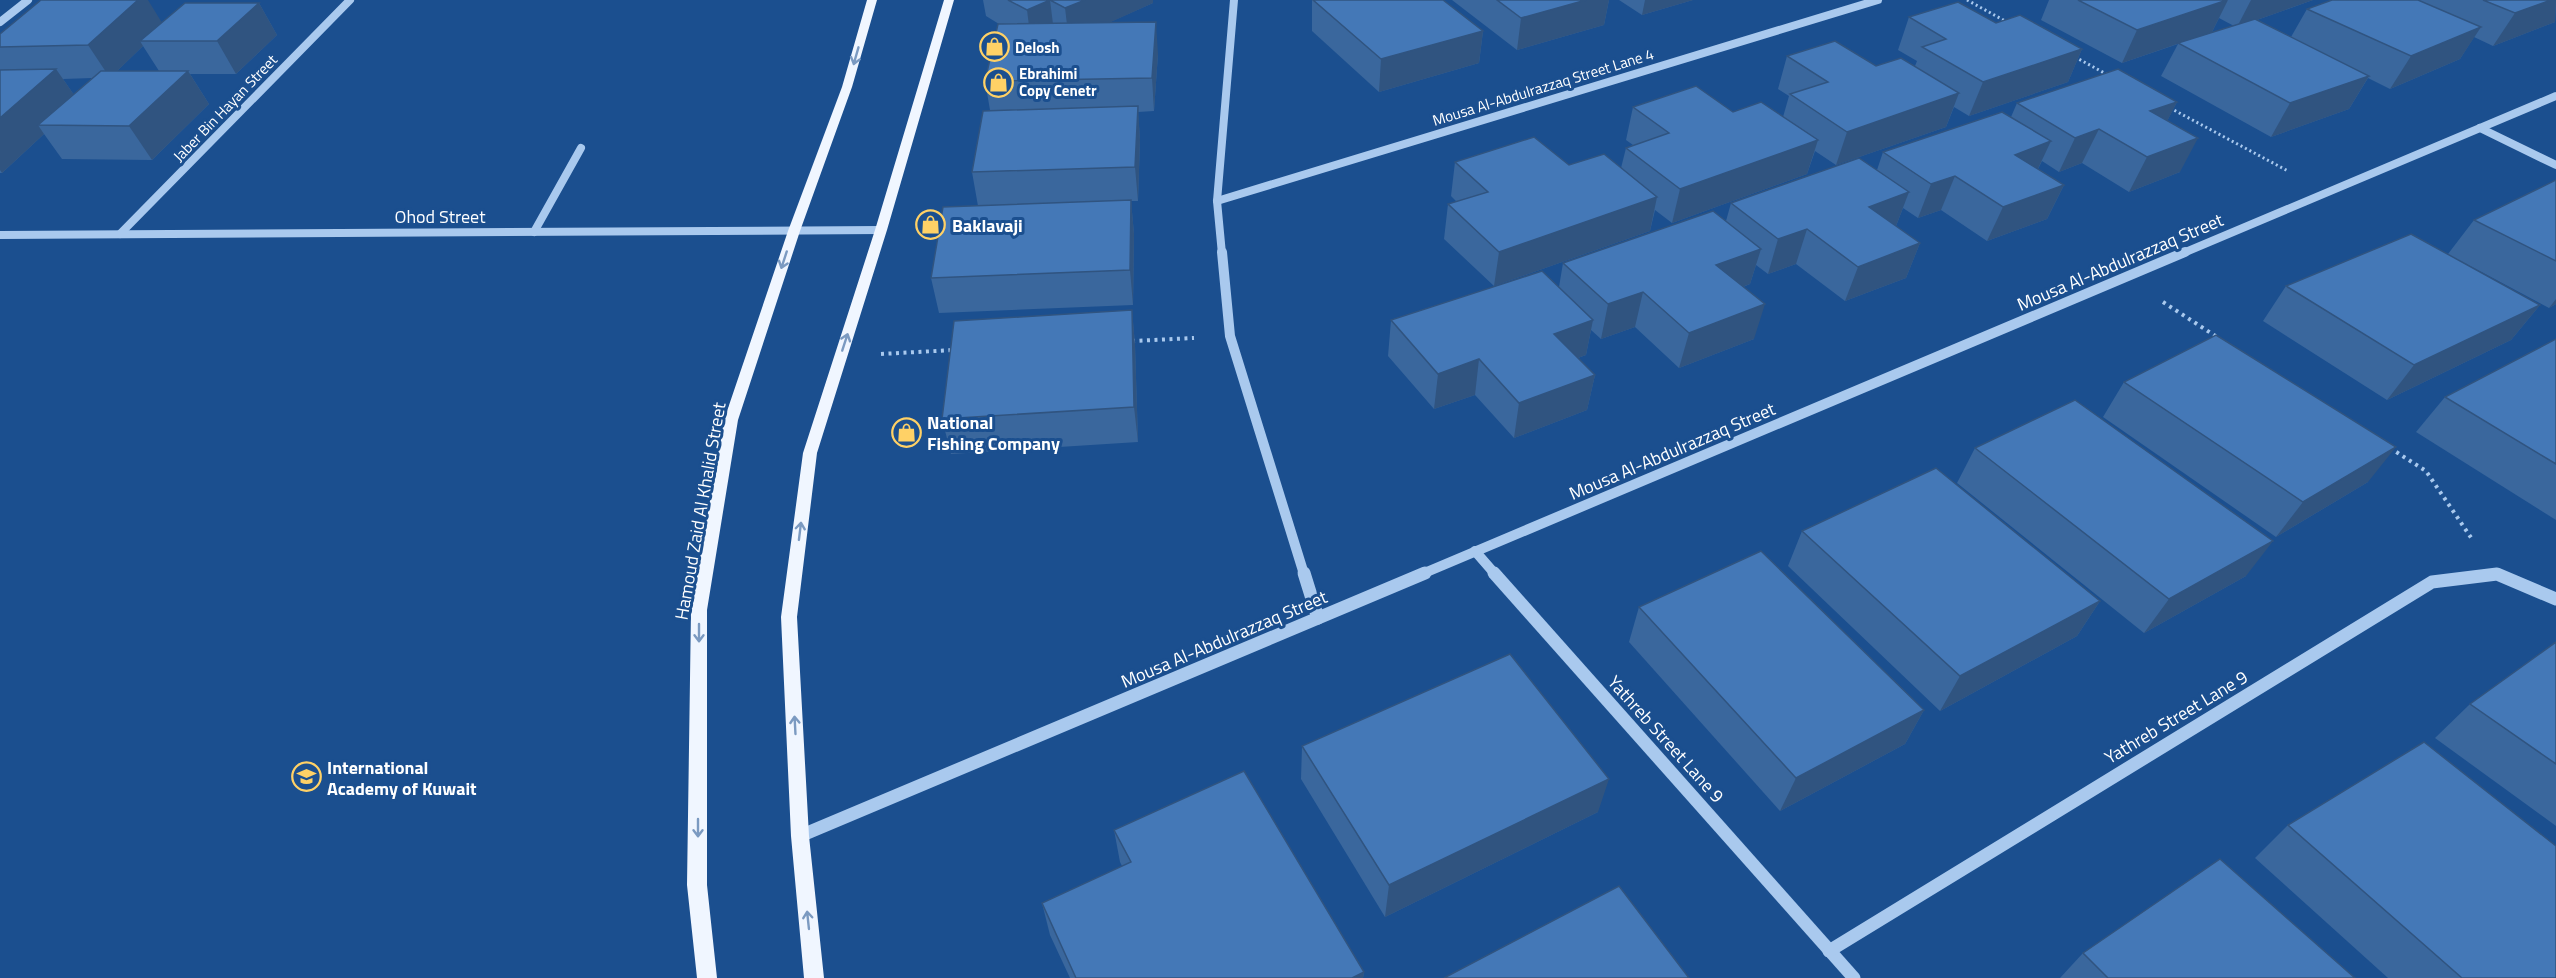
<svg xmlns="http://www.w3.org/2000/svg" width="2556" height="978" font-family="'Titillium Web',sans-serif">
<rect width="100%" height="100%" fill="#1b4f8f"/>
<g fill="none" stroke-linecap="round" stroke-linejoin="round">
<g stroke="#a9c9ee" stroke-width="3" stroke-dasharray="2 3" stroke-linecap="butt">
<path d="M1967,0L2007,22"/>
<path d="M2075,57L2108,75"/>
<path d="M2170,108L2288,171"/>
</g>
<g stroke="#a9c9ee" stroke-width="4" stroke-dasharray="3 4.5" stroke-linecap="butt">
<path d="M2163,302L2217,337"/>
<path d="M1132,341L1194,338"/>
<path d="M881,354L954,350"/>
<path d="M2390,448L2426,471L2472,539"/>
</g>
<g stroke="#a9c9ee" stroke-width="8">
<path d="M0,22L28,0"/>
<path d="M2480,128L2556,165"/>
<path d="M1217,201L1878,0"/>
<path d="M534,232L581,148"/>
<path d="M120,234L350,0"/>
<path d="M0,235L881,230"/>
<path d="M1222,254L1217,201L1234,0"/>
<path d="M2181,254L2556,96"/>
</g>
<g stroke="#a9c9ee" stroke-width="10">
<path d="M1222,252L1230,336L1304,574"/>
<path d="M1475,551L1495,574"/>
<path d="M1422,574L2185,252"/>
</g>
<g stroke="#a9c9ee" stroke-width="13">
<path d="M1304,573L1318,618"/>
<path d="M1494,573L1854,978"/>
<path d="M800,836L1425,573"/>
<path d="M1829,951L2432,582L2497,574L2556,599"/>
</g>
<g fill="#f0f6ff" fill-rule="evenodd">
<path d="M867,0H877L852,87L800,231L738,420L707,610V885L717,978H697L687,885L691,610L724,420L788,231L842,87Z"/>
<path d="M944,0H954L887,230L817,453L797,617L809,836L824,978H804L791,836L781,617L803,453L875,230Z"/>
</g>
</g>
<g fill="#3a679d" fill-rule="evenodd">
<path d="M983,0H1153V3L1110,22L1158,54L1154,111L1138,112L1140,140L1138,201H1131L1134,234L1133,305L939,313L931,278L978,206L972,172L990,110L985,81L999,24L986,16Z"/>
<path d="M1312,0H1443L1483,31L1479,63L1379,92L1312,31Z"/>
<path d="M1452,0H1609L1604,25L1517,50Z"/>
<path d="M1619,0H1693L1642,15Z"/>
<path d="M2049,0H2313L2257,20L2291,37L2307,9L2332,0H2556L2555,22L2493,46L2474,37L2460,59L2390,89L2368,78L2349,109L2271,137L2161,76L2178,44L2122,63L2041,20ZM2219,18L2234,26L2181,42L2212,32Z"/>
<path d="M259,3L277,35L236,74H190L209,104L152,160L62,159L44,134L2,173H0V34L161,22ZM143,46L159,71H117ZM92,78L74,95L63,79Z"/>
<path d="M1909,17L1996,23L2082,49L2068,82L1969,116L1954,107L1946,127L1836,165L1815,151L1807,174L1672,223L1655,210L1650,231L1494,286L1444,239L1448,204L1457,202L1451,196L1455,162L1569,165L1621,168L1626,148L1633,145L1626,140L1633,107L1733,112L1783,117L1789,96L1778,89L1787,56L1876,66H1915L1917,61L1898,50Z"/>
<path d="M2177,102L2167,121L2180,172L2129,192L2082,163L2059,172L2042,161L2038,169L2064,185L2047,219L1987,241L1941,210L1918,218L1903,208L1896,226L1920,243L1906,278L1845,301L1796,264L1768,274L1756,265L1750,284L1743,287L1754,339L1679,368L1635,327L1601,339L1591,330L1586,355L1578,358L1595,375L1587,410L1514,438L1475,395L1434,409L1388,356L1391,320L1559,287L1563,263L1726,221L1731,203L1877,170L1883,152L2011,117L2017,103Z"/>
<path d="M2556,180V304L2549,308L2459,260L2540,305L2511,340L2387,400L2263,321L2286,286L2448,254L2474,220Z"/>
<path d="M1132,310L1135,345L1138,442L951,454L942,419Z"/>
<path d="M2556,339V520L2416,432L2445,397Z"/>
<path d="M2124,382L2368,482L2276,537L2103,417Z"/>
<path d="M1975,448L2246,576L2144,633L1957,483Z"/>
<path d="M1802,531L2100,601L2077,636L1940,711L1788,566Z"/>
<path d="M1639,607L1924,710L1905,744L1780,811L1629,642Z"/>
<path d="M2556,642V826L2435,738L2470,704Z"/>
<path d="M1302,746L1598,812L1385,917L1301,779Z"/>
<path d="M2288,825L2556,978H2388L2255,858Z"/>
<path d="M1114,830L1364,972L1363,978H1070L1050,935L1042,903L1122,866L1120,862Z"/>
<path d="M2083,953L2355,978H2060Z"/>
</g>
<g fill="#305480">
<path d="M138,0H148L164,26L140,41L143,46L110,78L88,45Z"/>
<path d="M1050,0L1054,32L1031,42L1027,10Z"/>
<path d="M1085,0H1153V3L1069,41L1065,8Z"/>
<path d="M1586,0H1609L1604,25L1517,50L1521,18Z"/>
<path d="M1645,0H1693L1642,15Z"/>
<path d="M2228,0L2212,32L2122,63L2137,30Z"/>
<path d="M2251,0H2313L2237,27Z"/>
<path d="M2551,0H2556L2555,22L2493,46L2515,13Z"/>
<path d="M259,3L277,35L236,74L217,41Z"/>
<path d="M1156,22L1158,54L1154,111L1152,78Z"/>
<path d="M2481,27L2460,59L2390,89L2411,56Z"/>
<path d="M1483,31L1479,63L1379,92L1381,59Z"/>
<path d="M2082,49L2068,82L1969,116L1983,82Z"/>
<path d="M56,69L79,102L38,125L44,134L2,173L0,170V118Z"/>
<path d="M188,71L209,104L152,160L129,126Z"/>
<path d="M2369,76L2349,109L2271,137L2290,103Z"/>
<path d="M1959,93L1946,127L1836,165L1847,132Z"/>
<path d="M2177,102L2160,135L2150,111Z"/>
<path d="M1138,106L1140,140L1138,201L1135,167Z"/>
<path d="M2099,129L2082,163L2059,172L2075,138Z"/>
<path d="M2198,138L2180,172L2129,192L2147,157Z"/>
<path d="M1818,140L1807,174L1672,223L1680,189Z"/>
<path d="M2051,141L2035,175L2015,155Z"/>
<path d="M1955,176L1941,210L1918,218L1931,184Z"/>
<path d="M2064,185L2047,219L1987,241L2003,207Z"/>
<path d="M1909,192L1896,226L1869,207Z"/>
<path d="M1657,197L1650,231L1494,286L1499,252Z"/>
<path d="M1131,200L1134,234L1133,305L1130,270Z"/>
<path d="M1807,229L1796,264L1768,274L1778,239Z"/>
<path d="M1920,243L1906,278L1845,301L1858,267Z"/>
<path d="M1761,249L1750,284L1706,300L1716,265Z"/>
<path d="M1643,292L1635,327L1601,339L1608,304Z"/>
<path d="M2556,299V304L2549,308Z"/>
<path d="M1765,304L1754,339L1679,368L1689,333Z"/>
<path d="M2540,305L2511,340L2387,400L2414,365Z"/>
<path d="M1132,310L1135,345L1138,442L1134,407Z"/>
<path d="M1593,320L1586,355L1547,369L1554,334Z"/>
<path d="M1479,359L1475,395L1434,409L1438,374Z"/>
<path d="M1595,375L1587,410L1514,438L1519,403Z"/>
<path d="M2396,447L2368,482L2276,537L2303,502Z"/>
<path d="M2273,541L2246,576L2144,633L2169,599Z"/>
<path d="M2100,601L2077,636L1940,711L1960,676Z"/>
<path d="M1924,710L1905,744L1780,811L1796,778Z"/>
<path d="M1609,779L1598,812L1385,917L1389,885Z"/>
<path d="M1364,972L1363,978H1352Z"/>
</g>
<g fill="#4478b7" stroke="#305480" stroke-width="1.5">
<path d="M41,0H138L88,45L0,47V34Z"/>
<path d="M1008,0H1085L1065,8L1050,0L1027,10Z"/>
<path d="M1313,0H1443L1483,31L1381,59Z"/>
<path d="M1497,0H1586L1521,18Z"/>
<path d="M2078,0H2227L2137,30Z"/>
<path d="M2332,0H2418L2481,27L2411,56L2307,9Z"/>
<path d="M2483,0H2551L2515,13Z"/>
<path d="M1958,2L1996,23L2020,15L2082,49L1983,82L1922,47L1946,39L1909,17Z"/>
<path d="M185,3H259L217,41H140Z"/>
<path d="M2255,19L2369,76L2290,103L2178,43Z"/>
<path d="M1156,22L1152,78L985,81L998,24Z"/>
<path d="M1835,41L1876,66L1901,58L1959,93L1847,132L1790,94L1828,82L1787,56Z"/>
<path d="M56,69L0,118V70Z"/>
<path d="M2118,69L2177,102L2150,111L2198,138L2147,157L2099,129L2075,138L2017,103Z"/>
<path d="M101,71H188L129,126L38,125Z"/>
<path d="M1696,86L1733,112L1761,102L1818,140L1680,189L1626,148L1669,133L1633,107Z"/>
<path d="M1138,106L1135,167L972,172L983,111Z"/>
<path d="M2002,112L2051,141L2015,155L2064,185L2003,207L1955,176L1931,184L1883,152Z"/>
<path d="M1534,137L1569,165L1604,154L1657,197L1499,252L1448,204L1488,192L1455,162Z"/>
<path d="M1859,158L1909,192L1869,207L1920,243L1858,267L1807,229L1778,239L1731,203Z"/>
<path d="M2556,180V261L2474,220Z"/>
<path d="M1131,200L1130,270L931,278L943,207Z"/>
<path d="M1713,211L1761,249L1716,265L1765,304L1689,333L1643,292L1608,304L1563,263Z"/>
<path d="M2411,234L2540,305L2414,365L2286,286Z"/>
<path d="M1542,271L1593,320L1554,334L1595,375L1519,403L1479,359L1438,374L1391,320Z"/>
<path d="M1132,310L1134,407L942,419L954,321Z"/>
<path d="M2216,335L2396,447L2303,502L2124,382Z"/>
<path d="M2556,339V464L2445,397Z"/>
<path d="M2075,400L2273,541L2169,599L1975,448Z"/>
<path d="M1936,468L2100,601L1960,676L1802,531Z"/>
<path d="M1761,551L1924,710L1796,778L1639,607Z"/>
<path d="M2556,642V764L2470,704Z"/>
<path d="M1510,654L1609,779L1389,885L1302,746Z"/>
<path d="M2424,742L2556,846V978H2462L2288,825Z"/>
<path d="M1244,771L1364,972L1352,978H1076L1042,903L1131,862L1114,830Z"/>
<path d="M2220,859L2355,978H2108L2083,953Z"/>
<path d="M1619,886L1689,978H1444Z"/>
</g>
<defs><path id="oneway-shaft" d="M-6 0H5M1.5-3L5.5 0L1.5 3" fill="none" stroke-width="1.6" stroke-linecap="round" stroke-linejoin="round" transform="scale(1.5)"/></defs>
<g stroke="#7b9ac1">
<use href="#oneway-shaft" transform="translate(856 56) rotate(106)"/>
<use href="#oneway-shaft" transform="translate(784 260) rotate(108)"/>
<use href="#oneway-shaft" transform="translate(845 342) rotate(-72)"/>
<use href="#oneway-shaft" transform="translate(800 531) rotate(-83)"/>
<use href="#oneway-shaft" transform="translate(699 633) rotate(90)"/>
<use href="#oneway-shaft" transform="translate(795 725) rotate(-93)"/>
<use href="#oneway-shaft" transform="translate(698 828) rotate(90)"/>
<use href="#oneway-shaft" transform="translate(808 920) rotate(-96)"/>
</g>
<defs>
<symbol id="shop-ring" viewBox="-11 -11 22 22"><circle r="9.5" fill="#1b4f8f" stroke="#ffd166" stroke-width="1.5"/><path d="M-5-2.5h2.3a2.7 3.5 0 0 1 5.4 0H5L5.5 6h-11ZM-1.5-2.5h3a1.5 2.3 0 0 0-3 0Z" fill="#ffd166"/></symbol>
<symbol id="school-ring" viewBox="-11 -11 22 22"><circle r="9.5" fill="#1b4f8f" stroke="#ffd166" stroke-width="1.5"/><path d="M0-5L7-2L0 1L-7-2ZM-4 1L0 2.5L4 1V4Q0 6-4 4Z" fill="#ffd166"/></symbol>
</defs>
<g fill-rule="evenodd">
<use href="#shop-ring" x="978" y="30" width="33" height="33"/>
<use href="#shop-ring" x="982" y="66" width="33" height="33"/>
<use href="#shop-ring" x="914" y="208" width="33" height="33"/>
<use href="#shop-ring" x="890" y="416" width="33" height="33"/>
<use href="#school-ring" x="290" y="760" width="33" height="33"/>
</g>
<g text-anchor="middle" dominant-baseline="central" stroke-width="6" stroke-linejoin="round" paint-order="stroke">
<g font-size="15" font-weight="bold" fill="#fff" stroke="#1b4f8f" text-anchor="start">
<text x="1015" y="47">Delosh</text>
<text x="1019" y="73">Ebrahimi<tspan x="1019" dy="17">Copy Cenetr</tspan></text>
</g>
<g font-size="15" fill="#fff" stroke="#1b4f8f">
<text transform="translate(1543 87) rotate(-17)">Mousa Al-Abdulrazzaq Street Lane 4</text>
<text transform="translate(225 108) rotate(-46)">Jaber Bin Hayan Street</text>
</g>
<g font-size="18" fill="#fff" stroke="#1b4f8f">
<text x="440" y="216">Ohod Street</text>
<text transform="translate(2120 262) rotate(-23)">Mousa Al-Abdulrazzaq Street</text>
<text transform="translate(1672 451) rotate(-23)">Mousa Al-Abdulrazzaq Street</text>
<text transform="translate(700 511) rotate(-80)">Hamoud Zaid Al Khalid Street</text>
<text transform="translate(1224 639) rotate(-23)">Mousa Al-Abdulrazzaq Street</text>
<text transform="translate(2176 717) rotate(-31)">Yathreb Street Lane 9</text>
<text transform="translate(1666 739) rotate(48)">Yathreb Street Lane 9</text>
</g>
<g font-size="18" font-weight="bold" fill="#fff" stroke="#1b4f8f" text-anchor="start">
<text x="952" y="225">Baklavaji</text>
<text x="927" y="422">National<tspan x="927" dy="21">Fishing Company</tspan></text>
<text x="327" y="767">International<tspan x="327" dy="21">Academy of Kuwait</tspan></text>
</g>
</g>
</svg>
